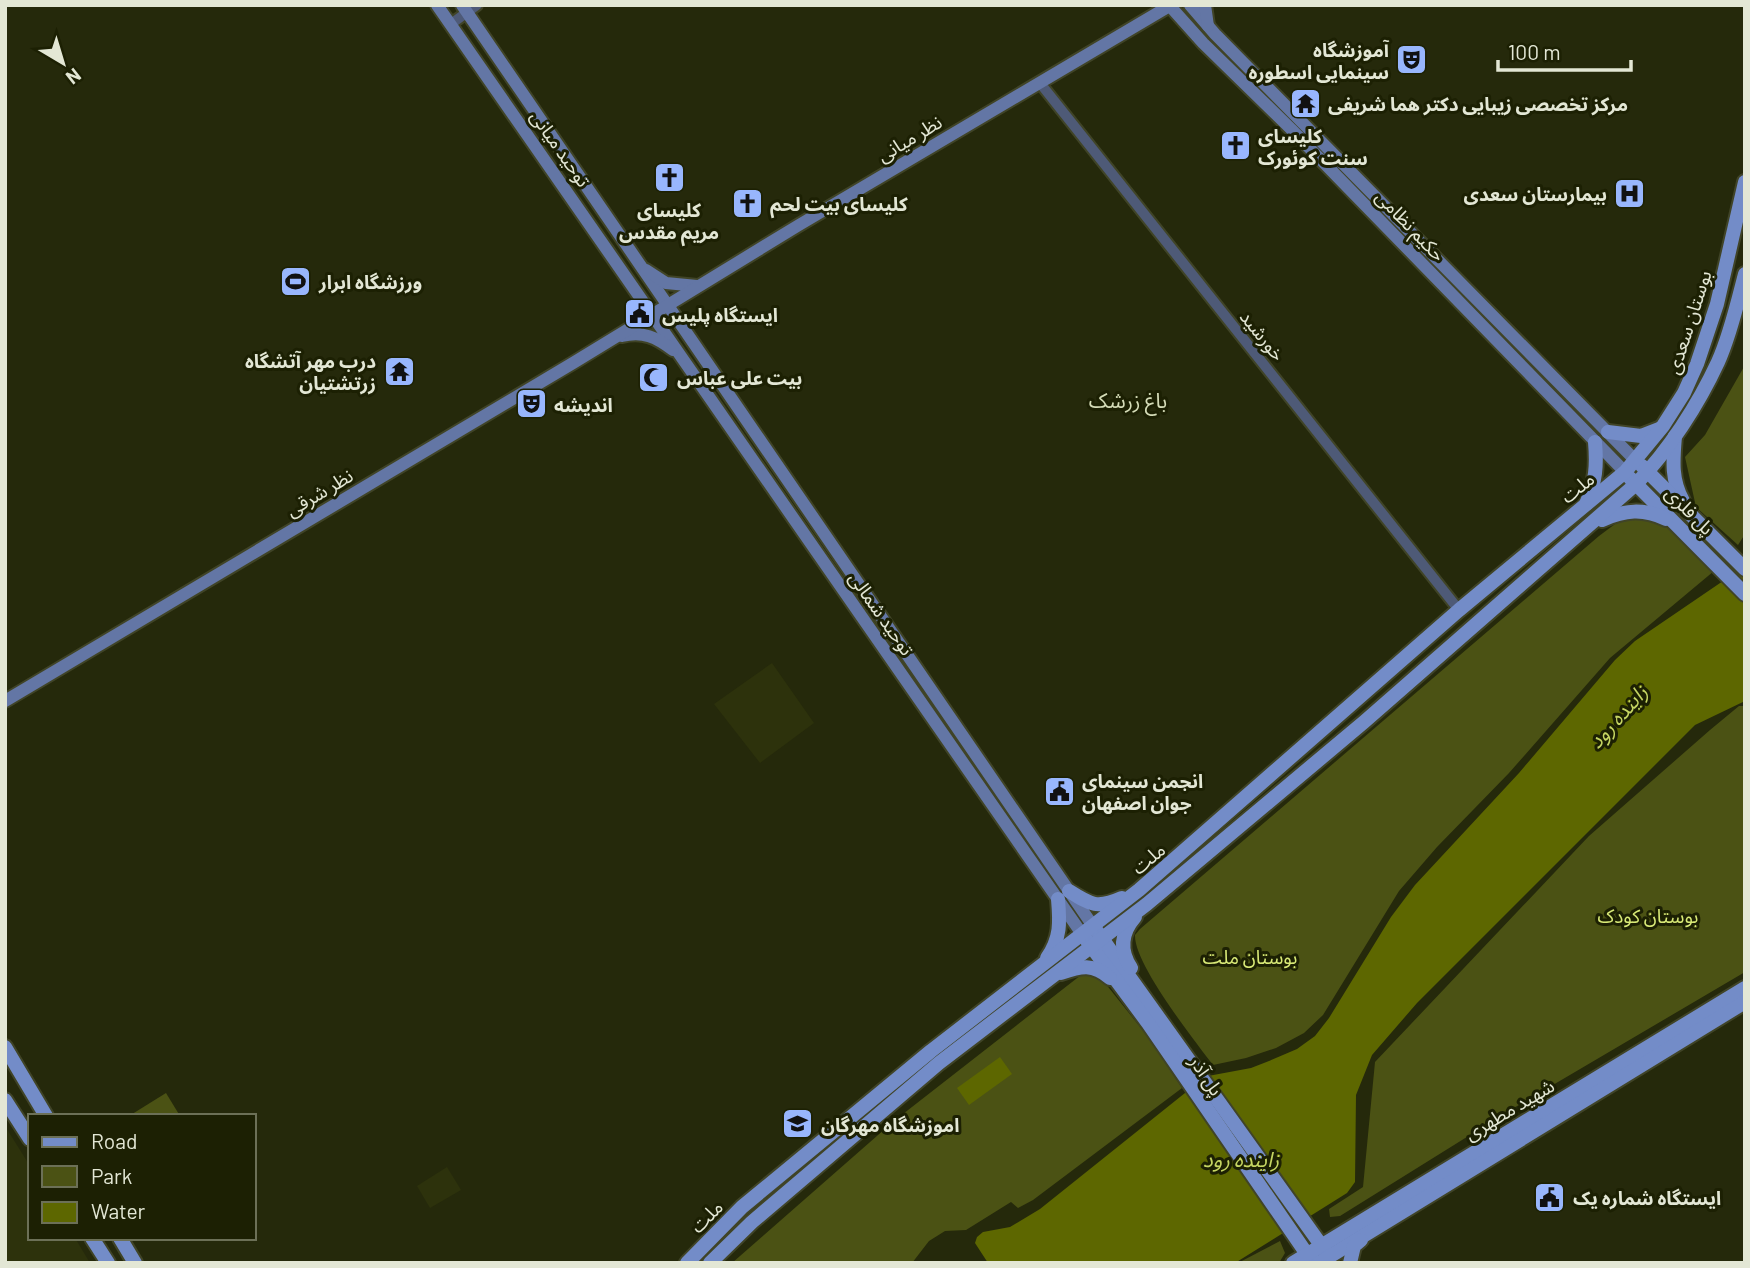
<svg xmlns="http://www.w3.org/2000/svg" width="1750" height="1268" font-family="Barlow,'Noto Sans Arabic',sans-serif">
<rect width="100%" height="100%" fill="#25290b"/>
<g fill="#2d320c">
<path d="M772,663L814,723L760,763L714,704Z"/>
<path d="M5,1126L30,1166V1238H75L90,1263H5Z"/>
<path d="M447,1167L461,1190L430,1208L417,1186Z"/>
</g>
<g fill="#4b5214">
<path d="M1745,365V534L1738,545L1696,507L1685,457L1705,435Z"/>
<path d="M1635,517L1653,519L1666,525L1714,571L1610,658L1509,773L1437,847L1399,891L1323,1015L1304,1033L1276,1048L1246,1058L1213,1065C1194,1040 1134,964 1135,935L1140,929L1599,536L1615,524Z"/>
<path d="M1739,706H1745V972L1507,1112L1340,1216L1330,1217L1329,1209L1363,1187L1375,1062L1589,836L1710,730Z"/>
<path d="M1087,973H1097L1149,1038L1182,1088L1033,1200L1018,1208L1011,1202L966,1230L945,1231L929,1241L912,1263H732L894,1121L1081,975Z"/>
<path d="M166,1093L180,1116H129Z"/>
<path d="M1280,1241L1285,1253L1279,1263H1238Z"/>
</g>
<g fill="#5d6700">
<path d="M1745,558V701L1695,725L1417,1003L1372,1055L1356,1095L1355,1182L1347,1193L1235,1263H988L975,1243L977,1237L983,1232L1010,1227L1040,1209L1200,1081L1208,1076L1251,1068L1269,1061L1297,1049L1315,1036L1329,1018L1391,917L1415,885L1519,773L1615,660L1635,641L1723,581Z"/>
<path d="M1000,1057L1012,1074L969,1105L957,1088Z"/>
</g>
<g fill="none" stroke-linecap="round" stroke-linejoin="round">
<defs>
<g id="tertiary">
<path d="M451,24L477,5"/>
<path d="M1040,83L1459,610"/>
</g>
<g id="secondary">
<path d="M437,5L1082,934"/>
<path d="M462,5L1093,926"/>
<path d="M1169,5L1203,43L1291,129L1625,472"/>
<path d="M1190,5L1215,34L1636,461"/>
<path d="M1205,5L1208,26"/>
<path d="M646,270L666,283L697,286"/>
<path d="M622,336C643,331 656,337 673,350"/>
<path d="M5,701L573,363L799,225L1171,5"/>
</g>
<g id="primary">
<path d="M1608,432L1641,436L1659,429"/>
<path d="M1675,436C1673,460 1671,480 1683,501"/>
<path d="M1642,466L1745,569"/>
<path d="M1630,478L1745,594"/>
<path d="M1586,504C1596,482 1597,465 1595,442"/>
<path d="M1602,520C1625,510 1643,508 1666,519"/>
<path d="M1069,891C1091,905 1097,909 1122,898"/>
<path d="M1096,930L1326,1252"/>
<path d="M1085,938L1148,1023L1311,1260"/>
<path d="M1047,958C1061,938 1060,922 1058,899"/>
<path d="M1131,968C1119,950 1121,933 1135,917"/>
<path d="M1061,973C1081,966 1093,963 1110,978"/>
<path d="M5,1047L46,1116"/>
<path d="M5,1100L30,1139"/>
<path d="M92,1238L108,1263"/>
<path d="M120,1238L135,1263"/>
<path d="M687,1263L742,1207L931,1051L1139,890L1459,610L1625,472L1663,426L1684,393L1697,364L1717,304L1745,182"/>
<path d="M710,1263L752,1222L939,1063L1147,904L1364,722L1636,484C1669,450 1698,405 1718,362C1730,336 1738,301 1745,274"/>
<path d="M1293,1263L1745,988"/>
<path d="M1319,1263L1745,1002"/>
<path d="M1350,1263L1354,1246L1361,1240"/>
</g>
</defs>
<use href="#tertiary" stroke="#404427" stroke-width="14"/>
<use href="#secondary" stroke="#404427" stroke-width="16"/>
<use href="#primary" stroke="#404427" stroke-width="18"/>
<use href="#tertiary" stroke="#4e5a77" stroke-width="10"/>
<use href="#secondary" stroke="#6376a5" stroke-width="12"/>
<use href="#primary" stroke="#738cc8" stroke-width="14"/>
</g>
<defs>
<symbol id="theatre-square" viewBox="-11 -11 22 22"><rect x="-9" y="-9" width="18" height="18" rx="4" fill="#98b6fd" stroke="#1c2003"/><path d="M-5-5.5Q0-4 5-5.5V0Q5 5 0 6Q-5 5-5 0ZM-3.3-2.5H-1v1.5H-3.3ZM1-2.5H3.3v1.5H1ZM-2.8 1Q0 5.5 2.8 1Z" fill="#111"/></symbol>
<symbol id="temple-square" viewBox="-11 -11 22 22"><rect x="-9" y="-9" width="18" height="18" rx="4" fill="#98b6fd" stroke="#1c2003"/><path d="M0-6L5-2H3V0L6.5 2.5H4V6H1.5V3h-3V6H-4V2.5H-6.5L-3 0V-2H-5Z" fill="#111"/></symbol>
<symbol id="church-square" viewBox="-11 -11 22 22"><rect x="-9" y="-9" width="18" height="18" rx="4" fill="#98b6fd" stroke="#1c2003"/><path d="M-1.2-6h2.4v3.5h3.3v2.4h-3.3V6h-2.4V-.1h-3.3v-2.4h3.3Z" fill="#111"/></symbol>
<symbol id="hospital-square" viewBox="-11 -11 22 22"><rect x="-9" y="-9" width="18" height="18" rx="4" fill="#98b6fd" stroke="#1c2003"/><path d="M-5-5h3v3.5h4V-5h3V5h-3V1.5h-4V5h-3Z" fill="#111"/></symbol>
<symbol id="stadium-square" viewBox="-11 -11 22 22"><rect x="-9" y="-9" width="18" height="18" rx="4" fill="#98b6fd" stroke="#1c2003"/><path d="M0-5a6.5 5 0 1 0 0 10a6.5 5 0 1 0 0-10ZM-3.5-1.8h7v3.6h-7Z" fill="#111"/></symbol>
<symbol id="civic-square" viewBox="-11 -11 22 22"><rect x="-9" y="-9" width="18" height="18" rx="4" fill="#98b6fd" stroke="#1c2003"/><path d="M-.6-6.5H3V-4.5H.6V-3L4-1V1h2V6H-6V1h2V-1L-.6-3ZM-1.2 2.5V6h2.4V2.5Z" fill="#111"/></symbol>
<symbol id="mosque-square" viewBox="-11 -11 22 22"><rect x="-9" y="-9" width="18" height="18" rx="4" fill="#98b6fd" stroke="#1c2003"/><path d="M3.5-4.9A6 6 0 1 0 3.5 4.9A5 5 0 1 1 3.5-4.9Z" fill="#111"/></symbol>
<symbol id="university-square" viewBox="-11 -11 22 22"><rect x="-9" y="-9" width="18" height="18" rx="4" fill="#98b6fd" stroke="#1c2003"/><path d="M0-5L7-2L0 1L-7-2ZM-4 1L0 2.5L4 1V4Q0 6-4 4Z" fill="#111"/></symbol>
</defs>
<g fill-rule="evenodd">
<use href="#theatre-square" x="1394" y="42" width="35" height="35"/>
<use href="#temple-square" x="1288" y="86" width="35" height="35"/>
<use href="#church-square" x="1218" y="128" width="35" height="35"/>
<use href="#church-square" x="652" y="160" width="35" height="35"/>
<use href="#hospital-square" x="1612" y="176" width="35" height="35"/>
<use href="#church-square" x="730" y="186" width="35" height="35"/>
<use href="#stadium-square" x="278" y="264" width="35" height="35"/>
<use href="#civic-square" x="622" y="296" width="35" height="35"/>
<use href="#temple-square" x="382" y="354" width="35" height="35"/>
<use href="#mosque-square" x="636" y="360" width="35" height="35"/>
<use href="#theatre-square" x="514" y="386" width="35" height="35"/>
<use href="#civic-square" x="1042" y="774" width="35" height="35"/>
<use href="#university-square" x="780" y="1106" width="35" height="35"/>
<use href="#civic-square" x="1532" y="1180" width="35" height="35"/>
</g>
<g text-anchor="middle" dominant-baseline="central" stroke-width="6" stroke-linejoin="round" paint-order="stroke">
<g font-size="19" font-weight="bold" fill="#e3e7d5" stroke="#1c2003" text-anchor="start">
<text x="1389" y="49" text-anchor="end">آموزشگاه<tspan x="1389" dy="22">سینمایی اسطوره</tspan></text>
<text x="1328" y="103">مرکز تخصصی زیبایی دکتر هما شریفی</text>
<text x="1258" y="135">کلیسای<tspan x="1258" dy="22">سنت کوئورک</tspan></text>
<text x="1607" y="193" text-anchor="end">بیمارستان سعدی</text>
<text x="770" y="203">کلیسای بیت لحم</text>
<text x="669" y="209" text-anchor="middle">کلیسای<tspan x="669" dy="22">مریم مقدس</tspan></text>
<text x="319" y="281">ورزشگاه ابرار</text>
<text x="662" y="314">ایستگاه پلیس</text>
<text x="376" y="360" text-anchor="end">درب مهر آتشگاه<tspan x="376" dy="22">زرتشتیان</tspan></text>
<text x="677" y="377">بیت علی عباس</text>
<text x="554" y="404">اندیشه</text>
<text x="1082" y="780">انجمن سینمای<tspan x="1082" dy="22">جوان اصفهان</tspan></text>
<text x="821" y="1124">اموزشگاه مهرگان</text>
<text x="1573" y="1197">ایستگاه شماره یک</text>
</g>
<g font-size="19" fill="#e3e7d5" stroke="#1c2003">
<text transform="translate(909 138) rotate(-31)">نظر میانی</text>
<text transform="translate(561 148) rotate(55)">توحید میانی</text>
<text transform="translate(1411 225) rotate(46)">حکیم نظامی</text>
<text transform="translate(1688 322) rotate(-72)">بوستان سعدی</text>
<text transform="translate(1263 335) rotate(51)">خورشید</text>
<text transform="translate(1577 487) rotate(-39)">ملت</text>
<text transform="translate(319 492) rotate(-31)">نظر شرقی</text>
<text transform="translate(1690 510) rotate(45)">پل فلزی</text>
<text transform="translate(882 613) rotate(55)">توحید شمالی</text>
<text transform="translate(1148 858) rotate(-40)">ملت</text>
<text transform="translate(1207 1075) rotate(56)">پل آذر</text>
<text transform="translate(1509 1109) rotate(-31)">شهید مطهری</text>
<text transform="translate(706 1216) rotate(-45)">ملت</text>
</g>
<g font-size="19" fill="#d9ea77" stroke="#1c2003">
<text x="1648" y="915">بوستان کودک</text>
<text x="1250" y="956">بوستان ملت</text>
</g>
<g font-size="21" fill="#d5dcb8" stroke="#1c2003">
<text x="1128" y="399">باغ زرشک</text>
</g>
<g font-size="21" font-style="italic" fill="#c6d662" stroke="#1c2003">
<text transform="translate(1617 716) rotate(-48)">زاینده رود</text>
<text x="1241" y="1158">زاینده رود</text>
</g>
</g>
<rect width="1750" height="1268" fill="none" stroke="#e3e7d5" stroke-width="14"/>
<rect x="28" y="1114" width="228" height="126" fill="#1c2003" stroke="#6c7057" stroke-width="2"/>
<rect x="42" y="1137" width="35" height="10" fill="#738cc8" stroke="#6c7057" stroke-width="2"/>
<text x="91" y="1149" font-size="21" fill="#e3e7d5">Road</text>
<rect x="42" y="1166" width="35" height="21" fill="#4b5214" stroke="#6c7057" stroke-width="2"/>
<text x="91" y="1184" font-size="21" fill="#e3e7d5">Park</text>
<rect x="42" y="1202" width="35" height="21" fill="#5d6700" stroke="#6c7057" stroke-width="2"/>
<text x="91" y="1219" font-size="21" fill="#e3e7d5">Water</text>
<g transform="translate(63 63) rotate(142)" stroke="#1c2003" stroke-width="5" paint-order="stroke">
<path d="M0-5L12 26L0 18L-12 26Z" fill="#e3e7d5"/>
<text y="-10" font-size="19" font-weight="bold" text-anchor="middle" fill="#e3e7d5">N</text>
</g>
<path d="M1498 60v10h133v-10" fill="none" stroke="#e3e7d5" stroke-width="3.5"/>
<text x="1508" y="60" font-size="21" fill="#e3e7d5" stroke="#1c2003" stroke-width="5" paint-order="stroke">100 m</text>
</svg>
